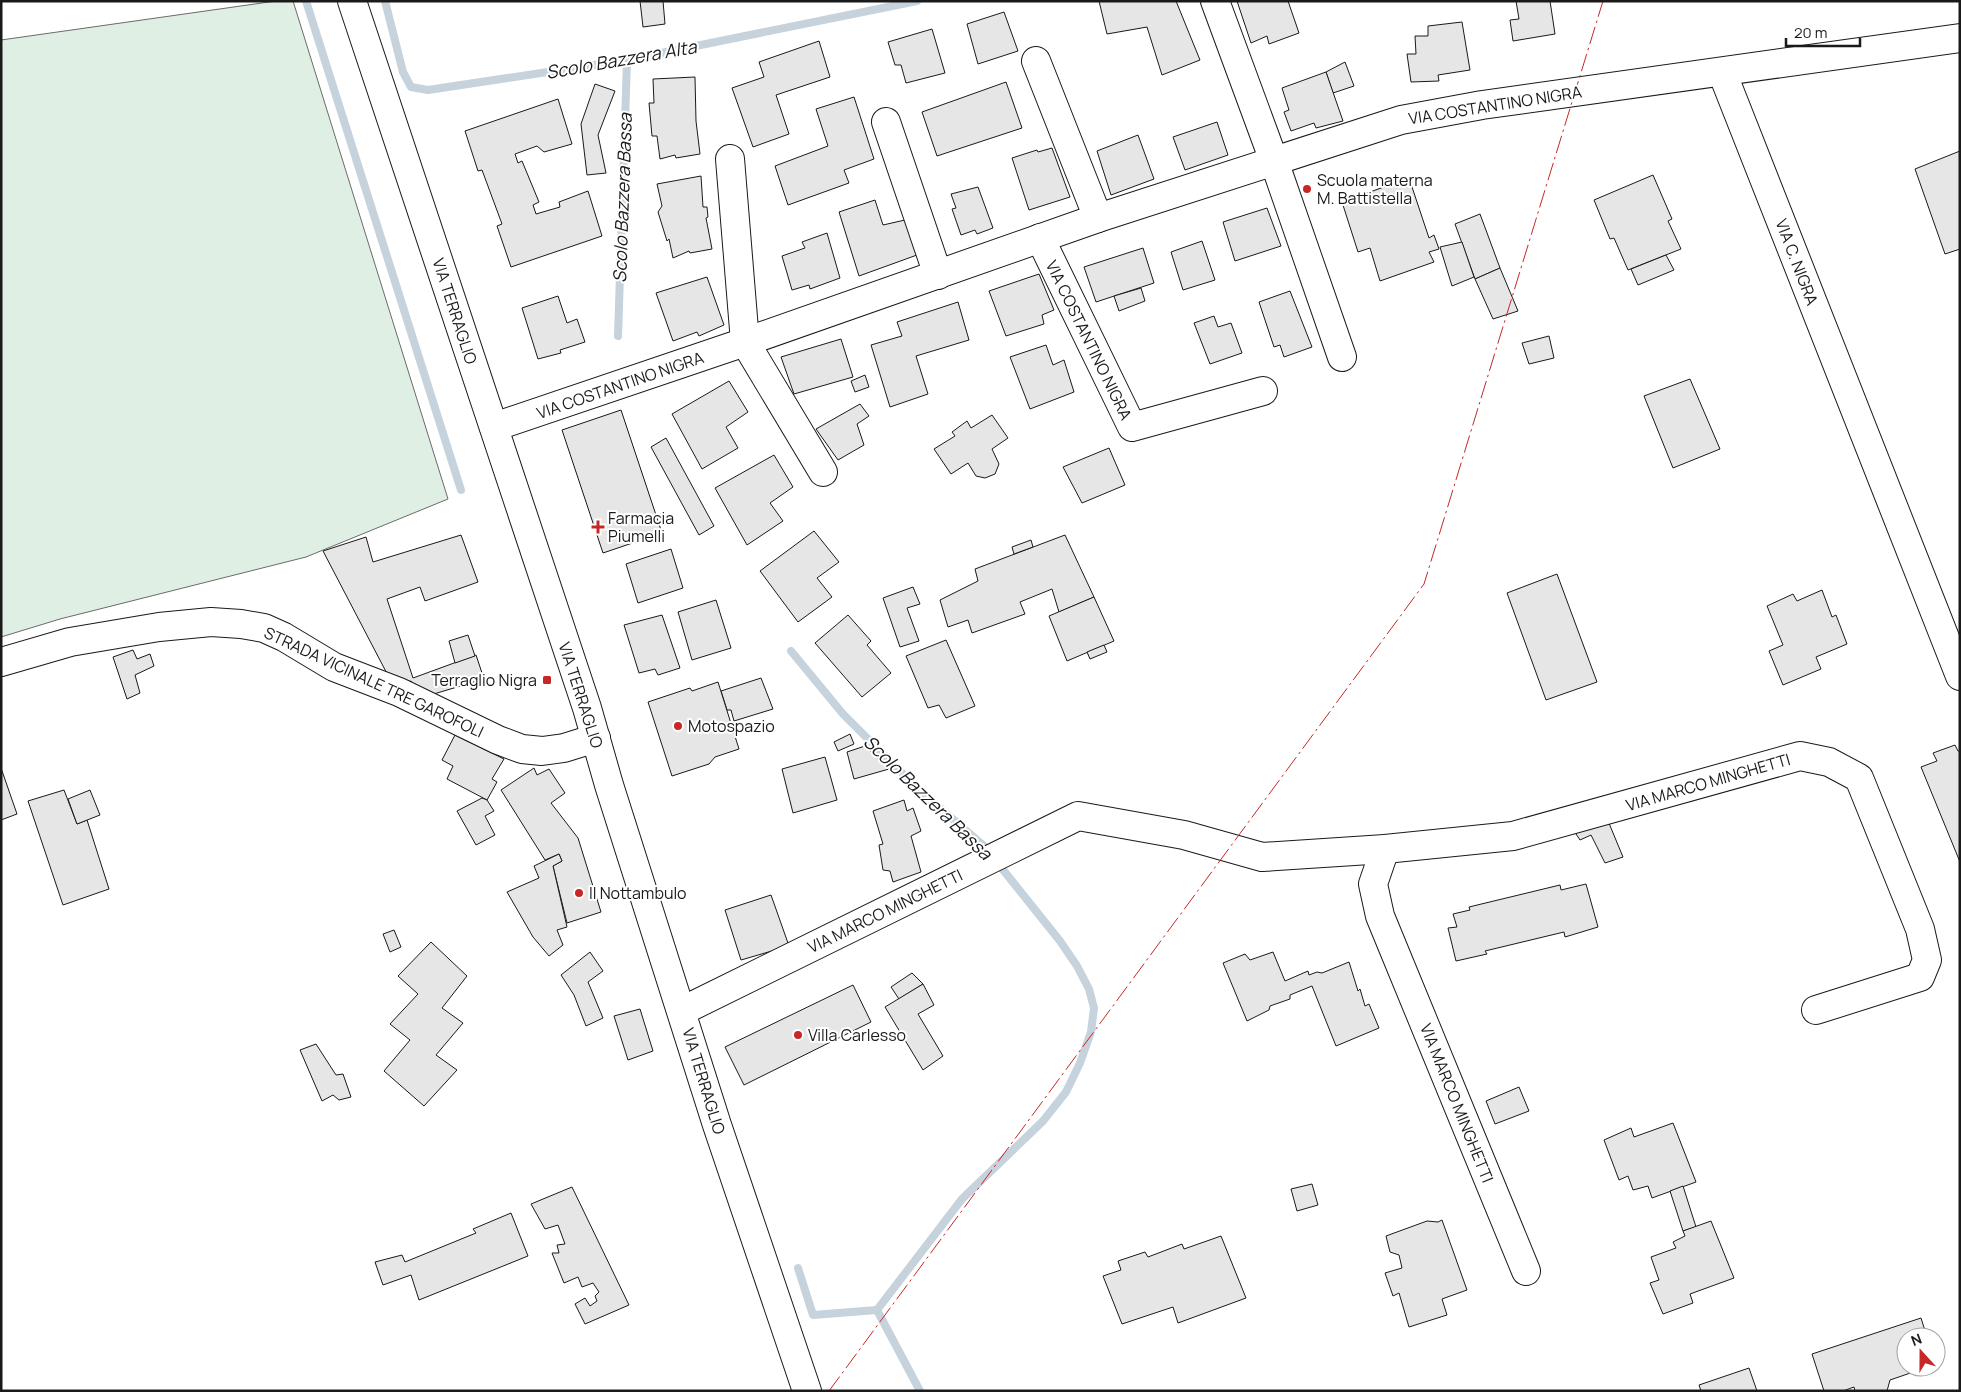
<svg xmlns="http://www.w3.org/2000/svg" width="1961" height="1392" font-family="Manrope,sans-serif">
<rect width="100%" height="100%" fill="#fff"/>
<path fill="#e0efe3" stroke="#6a6a6a" d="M276,1H293L448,499L306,557L60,619L1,637V40Z"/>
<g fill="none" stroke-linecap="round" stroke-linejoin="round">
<g stroke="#c6d2dc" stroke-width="8">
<path d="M306,1L461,490"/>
<path d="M385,1L403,72L411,87L428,90L627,60L917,1"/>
<path d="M618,336L627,60"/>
<path d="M791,651L843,714L917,788L984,846L1060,941L1077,966L1089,989L1094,1008L1091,1032L1080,1063L1066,1092L1043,1121L962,1199L877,1310L920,1391"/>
<path d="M798,1268L813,1315L877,1310"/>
</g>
</g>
<g fill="#e6e6e6" stroke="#1a1a1a">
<path d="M640,1H663L665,24L643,27Z"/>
<path d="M1099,1H1176L1200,60L1162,75L1147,27L1107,34Z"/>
<path d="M1237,1H1288L1299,33L1269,44L1267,36L1251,43Z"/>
<path d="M1516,1H1550L1555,34L1513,41L1510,20L1519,19Z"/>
<path d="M1004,12L1018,51L978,64L967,24Z"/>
<path d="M1462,22L1470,70L1438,75L1439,81L1411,82L1407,54H1416L1415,36H1428V26Z"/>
<path d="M932,29L945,73L906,83L901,65H895L888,42Z"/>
<path d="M819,41L830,77L776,95L789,134L753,147L732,88L764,77L759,62Z"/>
<path d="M1345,62L1354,86L1333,93L1326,72Z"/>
<path d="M1326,72L1343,121L1316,128L1314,123L1291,131L1284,112L1289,110L1282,88Z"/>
<path d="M695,77L696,121L700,154L676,158L675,155L660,159L657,136H652L649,103H654L653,79Z"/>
<path d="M1006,82L1022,128L937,156L922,112Z"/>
<path d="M595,84L615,91L598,135L606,173L587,175L581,124Z"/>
<path d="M854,97L874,159L844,170L849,183L788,205L775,166L828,146L816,109Z"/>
<path d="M558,99L572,144L544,152L537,146L515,154L518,163L522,161L539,202L533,205L536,214L560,207L559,202L588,191L602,236L511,267L497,226L502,224L482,170L478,171L465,131Z"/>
<path d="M1217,122L1228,155L1185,170L1173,137Z"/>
<path d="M1138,135L1154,179L1111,195L1097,151Z"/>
<path d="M1052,148L1070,197L1029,210L1012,158L1037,150L1038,152Z"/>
<path d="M1960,151V249L1945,254L1915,169Z"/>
<path d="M1653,175L1672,219L1668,221L1681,249L1628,270L1614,238L1610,239L1594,200Z"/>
<path d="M701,176L703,207H707L708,217L706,218L712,249L690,253L689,251L673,258L669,239L667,241L658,212L662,206L657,184Z"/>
<path d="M1409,178L1429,238L1434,235L1439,249L1429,252L1434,262L1380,281L1370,248L1358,252L1342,202Z"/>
<path d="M978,187L993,228L977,234L975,230L961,235L952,209L956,208L951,194Z"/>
<path d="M875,200L883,225L905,220L917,255L859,276L839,212Z"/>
<path d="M1267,208L1281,246L1235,261L1223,222Z"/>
<path d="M1480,214L1500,268L1475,279L1455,224Z"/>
<path d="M827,233L840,278L810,289L809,285L792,290L782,256L805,248L802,242Z"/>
<path d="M1202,241L1215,280L1183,290L1171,252Z"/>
<path d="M1462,242L1474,277L1452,286L1440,247Z"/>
<path d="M1143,248L1154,283L1096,302L1084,267Z"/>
<path d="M1666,255L1674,270L1638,285L1631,269Z"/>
<path d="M1500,268L1518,311L1493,319L1475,279Z"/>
<path d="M1039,274L1054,310L1042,315L1044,324L1006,336L989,291Z"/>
<path d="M707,277L724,325L699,336L697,332L673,341L656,293Z"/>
<path d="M1141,288L1145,301L1119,311L1114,296Z"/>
<path d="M1290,291L1312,347L1284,357L1280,345L1274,347L1259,302Z"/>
<path d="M558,296L567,323L577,319L585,342L560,350L561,353L538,359L522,308Z"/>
<path d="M958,302L969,340L916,356L928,394L890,407L871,345L902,336L897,322Z"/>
<path d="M1214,316L1218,327L1231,323L1242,353L1210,364L1194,323Z"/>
<path d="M1549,336L1554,358L1529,364L1522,343Z"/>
<path d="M841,339L853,377L794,394L781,357Z"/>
<path d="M1046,345L1053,365L1064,360L1074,392L1030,409L1010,357Z"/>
<path d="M865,375L869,387L855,392L851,381Z"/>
<path d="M1690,379L1720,449L1673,468L1644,396Z"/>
<path d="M729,381L748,412L726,427L738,448L702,469L672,414Z"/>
<path d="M860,404L869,416L857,424L864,445L838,460L816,429Z"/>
<path d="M621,410L662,533L603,553L562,430Z"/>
<path d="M992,415L1008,438L992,449L999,464L995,474L985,478L976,476L968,463L951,474L934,449L955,436L952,432L967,421L971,428Z"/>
<path d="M666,438L714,526L699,535L651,447Z"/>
<path d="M1109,448L1125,485L1082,503L1063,467Z"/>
<path d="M774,455L793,487L770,503L783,521L747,545L715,488Z"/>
<path d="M814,531L839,562L817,578L832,597L798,622L760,571Z"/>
<path d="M461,535L478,582L425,601L420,587L387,599L413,678L476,655L484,679L427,696L416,693L411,681L394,687L323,551L366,537L373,562Z"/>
<path d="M1065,535L1094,597L1059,612L1052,589L1020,602L1025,614L972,633L968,620L948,627L940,600L978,581L975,569Z"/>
<path d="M1031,540L1033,547L1014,554L1012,547Z"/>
<path d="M671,549L683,588L638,603L626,564Z"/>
<path d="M1557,574L1597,682L1546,700L1507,593Z"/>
<path d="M913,587L920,604L907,608L919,641L900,647L883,598Z"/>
<path d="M1822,590L1832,617L1836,615L1847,644L1816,657L1821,669L1783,685L1769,651L1783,645L1767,606L1793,594L1797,601Z"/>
<path d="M1094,597L1114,641L1067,661L1049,616Z"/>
<path d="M716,600L731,648L692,660L678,612Z"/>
<path d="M662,615L680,668L658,675L655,669L639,673L624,625Z"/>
<path d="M848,615L871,641L867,645L891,673L862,697L815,643Z"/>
<path d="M468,635L475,656L455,663L449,641Z"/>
<path d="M946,640L975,706L946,718L939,705L928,708L906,656Z"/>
<path d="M1104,645L1107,652L1090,659L1087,652Z"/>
<path d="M133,650L137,659L150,654L154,666L135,675L140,693L127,699L113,657Z"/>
<path d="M761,678L773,709L734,721L731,710H727L721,691Z"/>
<path d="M718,682L739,749L715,757L709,764L672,776L648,702L690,688L692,691Z"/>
<path d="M850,734L854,744L838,751L834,742Z"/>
<path d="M455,735L504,759L492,779L497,782L487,800L447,779L453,766L442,760Z"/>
<path d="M1955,745L1958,751H1960V862L1921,767L1937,761L1933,753Z"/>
<path d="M865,746L889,769L854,779L847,752Z"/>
<path d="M825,757L837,800L793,813L782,769Z"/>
<path d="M1,768L17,814L1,820Z"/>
<path d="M534,768L537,775L549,769L565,793L551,803L578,838L601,912L567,923L553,866L562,861L559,854L545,860L501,790Z"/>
<path d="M64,790L77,824L87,820L109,889L63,905L28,801Z"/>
<path d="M90,790L100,815L77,824L68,799Z"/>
<path d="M482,798L487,800L494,811L485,816L495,835L476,845L457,811Z"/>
<path d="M904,800L907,811L913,808L921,831L911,836L921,872L893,882L890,871L883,870L879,845L883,844L873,811Z"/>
<path d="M1606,816L1623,857L1605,863L1591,835L1580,840L1572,828Z"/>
<path d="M559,854L562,861L553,866L567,927L557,930L563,945L549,956L533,937L507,892L539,878L534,866Z"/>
<path d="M1586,884L1598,927L1565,937L1564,932L1485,951L1487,954L1456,961L1448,928L1457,927L1453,914L1470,910L1469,907L1560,885L1561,890Z"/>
<path d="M771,895L789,946L741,960L725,910Z"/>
<path d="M394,930L401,947L390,952L383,934Z"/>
<path d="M431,942L467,976L442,1008L463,1023L436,1055L457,1070L424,1106L384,1071L410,1040L390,1024L418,994L398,976Z"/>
<path d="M590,952L603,971L588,982L603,1018L586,1026L574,995L561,975Z"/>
<path d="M1273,952L1285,981L1308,971L1309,975L1317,972L1322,973L1349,962L1358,991L1360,989L1365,1006L1369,1004L1379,1028L1336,1046L1312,986L1290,995V999L1270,1006L1269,1010L1247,1021L1223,963L1245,954L1250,960Z"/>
<path d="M912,973L923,984L899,999L891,987Z"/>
<path d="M923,984L934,1005L918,1014L943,1056L923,1070L885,1007Z"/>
<path d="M853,985L871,1022L744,1085L725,1047Z"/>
<path d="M640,1009L653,1051L628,1060L614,1016Z"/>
<path d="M316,1044L336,1075L343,1074L351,1097L339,1100L333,1095L322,1101L300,1050Z"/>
<path d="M1519,1087L1529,1111L1495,1124L1486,1101Z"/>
<path d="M1673,1123L1696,1182L1652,1198L1648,1186L1633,1190L1628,1176L1619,1180L1604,1140L1631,1128L1634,1137Z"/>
<path d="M1312,1184L1318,1205L1297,1211L1291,1189Z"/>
<path d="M1683,1186L1696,1227L1683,1231L1670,1191Z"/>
<path d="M572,1187L629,1305L585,1324L575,1304L585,1298L590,1306L597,1301L595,1296L599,1292L593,1283L582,1287L578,1277L564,1283L552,1253H559L557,1245L565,1244L558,1225L545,1229L531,1204Z"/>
<path d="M511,1213L528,1256L419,1300L411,1275L383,1285L375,1262L402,1255L405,1262L476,1233L473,1229Z"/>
<path d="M1442,1220L1467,1290L1442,1299L1447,1315L1409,1327L1399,1293L1393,1296L1385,1273L1402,1268L1399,1255L1390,1252L1386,1236L1427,1221L1438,1222Z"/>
<path d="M1711,1221L1734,1278L1690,1294L1693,1303L1663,1314L1650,1283L1659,1280L1651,1257L1676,1248L1673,1242L1685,1236L1683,1231Z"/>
<path d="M1221,1236L1246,1298L1178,1323L1173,1307L1122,1324L1103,1276L1121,1270L1118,1261L1145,1252L1148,1257L1182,1244L1184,1249Z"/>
<path d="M1921,1318L1927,1337H1906V1367H1928L1890,1380L1887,1391H1855L1854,1387L1843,1391H1824L1812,1354Z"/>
<path d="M1749,1368L1757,1391H1701L1699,1385Z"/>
</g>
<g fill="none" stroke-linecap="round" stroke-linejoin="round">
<defs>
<g id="minor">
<path d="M1215,1L1274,161L1342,357"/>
<path d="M1036,61L1098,218"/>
<path d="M1722,72L1960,676"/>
<path d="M886,122L938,275"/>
<path d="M730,159L745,342L823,472"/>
<path d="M1040,238L1132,427L1263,391"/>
<path d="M494,427L745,342L1098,218L1401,120L1482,105L1960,38"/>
<path d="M1,662L70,642L159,627L211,622L241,624L264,628L284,637L334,667L399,692L498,740L522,749L542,751L564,748L596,738"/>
<path d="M1385,849L1373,884L1380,916L1526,1271"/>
<path d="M682,1011L1078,816L1184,835L1262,857L1385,849L1513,836L1800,756L1829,762L1859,778L1920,929L1927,960L1920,977L1816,1010"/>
</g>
<path id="major" d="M352,1L587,708L609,785L717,1125L807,1391"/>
</defs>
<use href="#minor" stroke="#1a1a1a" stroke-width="30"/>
<use href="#major" stroke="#1a1a1a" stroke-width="30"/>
<use href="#minor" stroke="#fff" stroke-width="28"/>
<use href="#major" stroke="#fff" stroke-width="28"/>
<path stroke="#c62828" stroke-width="1" stroke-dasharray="18 4 2.5 4" stroke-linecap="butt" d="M829,1391L1424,584L1603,1"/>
</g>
<g fill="#c62828" stroke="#fff" stroke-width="2">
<circle cx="1307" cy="189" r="5"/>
<path d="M595.5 519.5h5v5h5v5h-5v5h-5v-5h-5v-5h5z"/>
<rect x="542" y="675" width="10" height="10" rx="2.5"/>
<circle cx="678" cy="726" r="5"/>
<circle cx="579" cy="893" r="5"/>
<circle cx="798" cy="1035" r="5"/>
</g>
<g text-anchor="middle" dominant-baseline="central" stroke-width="4" stroke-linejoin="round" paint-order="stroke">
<g font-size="16" fill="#1a1a1a" stroke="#fff">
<text transform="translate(1495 105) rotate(-9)">VIA COSTANTINO NIGRA</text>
<text transform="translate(1797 262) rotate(69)">VIA C. NIGRA</text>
<text transform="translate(455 311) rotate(72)">VIA TERRAGLIO</text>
<text transform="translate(1089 340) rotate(64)">VIA COSTANTINO NIGRA</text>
<text transform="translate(620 385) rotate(-19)">VIA COSTANTINO NIGRA</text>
<text transform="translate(374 682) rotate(25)">STRADA VICINALE TRE GAROFOLI</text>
<text transform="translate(581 695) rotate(72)">VIA TERRAGLIO</text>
<text transform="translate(1708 782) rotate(-16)">VIA MARCO MINGHETTI</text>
<text transform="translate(885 911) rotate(-26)">VIA MARCO MINGHETTI</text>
<text transform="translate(704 1081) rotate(73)">VIA TERRAGLIO</text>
<text transform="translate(1457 1103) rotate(68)">VIA MARCO MINGHETTI</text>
</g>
<g font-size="16" fill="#1a1a1a" stroke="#fff" text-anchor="start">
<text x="1317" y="180">Scuola materna<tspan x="1317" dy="18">M. Battistella</tspan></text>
<text x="608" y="518">Farmacia<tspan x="608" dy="18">Piumelli</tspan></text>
<text x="537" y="680" text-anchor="end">Terraglio Nigra</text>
<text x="688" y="726">Motospazio</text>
<text x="589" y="893">Il Nottambulo</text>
<text x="808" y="1035">Villa Carlesso</text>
</g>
<g font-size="18" font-style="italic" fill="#1a1a1a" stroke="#fff">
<text transform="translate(621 59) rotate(-10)">Scolo Bazzera Alta</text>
<text transform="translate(622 198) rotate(-88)">Scolo Bazzera Bassa</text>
<text transform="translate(928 797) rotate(44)">Scolo Bazzera Bassa</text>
</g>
</g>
<rect width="1961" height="1392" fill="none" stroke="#1a1a1a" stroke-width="5"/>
<g transform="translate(1921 1352) rotate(339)"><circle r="24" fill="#ffffff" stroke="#a3a3a3"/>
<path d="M0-4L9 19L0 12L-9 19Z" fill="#c62828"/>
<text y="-8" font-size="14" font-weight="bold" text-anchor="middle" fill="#1a1a1a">N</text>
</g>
<path d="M1786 38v8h74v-8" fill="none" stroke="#1a1a1a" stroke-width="2.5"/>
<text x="1794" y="38" font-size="15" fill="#1a1a1a" stroke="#ffffff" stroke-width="4" paint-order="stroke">20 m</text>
</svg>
